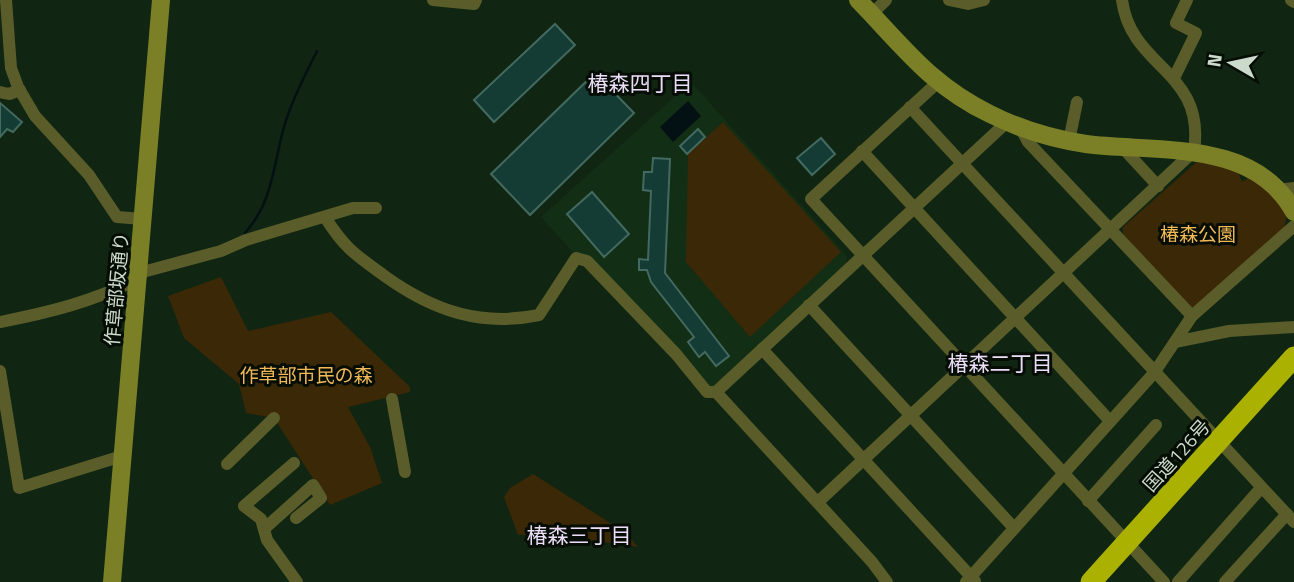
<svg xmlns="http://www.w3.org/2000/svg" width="1294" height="582" font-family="'Titillium Web','Noto Sans JP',sans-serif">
<rect width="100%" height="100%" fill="#112612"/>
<path fill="#122e14" d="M691,82L847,256L846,265L714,387L708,386L591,261L572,251L541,217Z"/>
<g fill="#3b2806">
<path d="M723,122L841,252L750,337L686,262L688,154Z"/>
<path d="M1199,160L1238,172L1242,182L1248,178L1269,189L1287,214L1284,229L1200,307H1189L1123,234V227Z"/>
<path d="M221,277L248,331L331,312L410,387V392L348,407L370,447L382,483L330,505L274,418L246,413L239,384L184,338L168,296Z"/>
<path d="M533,474L626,533L638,547L548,534L518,535L504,497L510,488Z"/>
</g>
<path fill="#041114" d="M688,101L701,116L673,142L660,127Z"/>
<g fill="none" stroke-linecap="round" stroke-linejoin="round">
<path stroke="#041114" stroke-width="2.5" d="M245,233C269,206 272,178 280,143C286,112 303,79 317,51"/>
</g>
<g fill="#143c34" stroke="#436a61" stroke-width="2">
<path d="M555,24L575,45L494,122L474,100Z"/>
<path d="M595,73L634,113L530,215L491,174Z"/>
<path d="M0,103L22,122L13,132L7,129L0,137Z"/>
<path d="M698,129L705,137L687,154L680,146Z"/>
<path d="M821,138L835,154L812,175L797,158Z"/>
<path d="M653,158L670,159L665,273L729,356L716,366L705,352L699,357L688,342L694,337L651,282L647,270H639V259L648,260L651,191L643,190L644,172H652Z"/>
<path d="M592,192L629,234L604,257L567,214Z"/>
</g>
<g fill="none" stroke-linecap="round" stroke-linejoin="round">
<g stroke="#5a5d2a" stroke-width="12">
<path d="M6,0L11,68L18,87L35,116L89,175L117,217L143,219"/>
<path d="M433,0L474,4L476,0"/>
<path d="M949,0L968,4L984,0"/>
<path d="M1291,0L1294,2"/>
<path d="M872,14L886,0"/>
<path d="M1174,78L1196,33L1176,23L1187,0"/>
<path d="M937,83L811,199L1164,582"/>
<path d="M0,92L9,94L20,90"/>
<path d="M910,107L1294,522"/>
<path d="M1020,127L1028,142L1192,316"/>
<path d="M1069,141L1077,102"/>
<path d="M1122,147L1158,186"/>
<path d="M862,151L1110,421"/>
<path d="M1278,190L1294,188"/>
<path d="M325,217C345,249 356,255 386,277C434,311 481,327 539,315L576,258L587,261L676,354L707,392H716L872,562L887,582"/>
<path d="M139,273L221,251L246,240L353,208H376"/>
<path d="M809,305L1014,528"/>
<path d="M0,322C51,312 91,302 138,279"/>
<path d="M1175,342L1229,331L1294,327"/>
<path d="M762,349L975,581"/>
<path d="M0,371L19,488L122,456"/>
<path d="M716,392L1007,122"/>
<path d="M392,399L405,472"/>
<path d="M294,463L244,506L261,519L267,540L297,582"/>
<path d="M227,464L274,418"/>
<path d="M1088,501L1156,425"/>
<path d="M818,502L1194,151C1206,70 1131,69 1122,0"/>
<path d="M264,529L313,485L321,498L296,518"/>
<path d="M966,582L1154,373L1192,316L1294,226"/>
<path d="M1178,582L1261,488"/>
<path d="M1225,582L1287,514"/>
</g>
<g stroke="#7b7f26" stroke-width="18">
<path d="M858,0C903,46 930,85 990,114C1020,129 1053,139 1086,144C1155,153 1254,138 1294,212"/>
<path d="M112,582L161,0"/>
</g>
<path stroke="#abb101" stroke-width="21" d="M1091,582L1294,357"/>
</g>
<g text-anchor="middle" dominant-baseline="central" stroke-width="6" stroke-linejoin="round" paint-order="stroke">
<g font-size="19" fill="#f2b957" stroke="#050d05">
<text x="1198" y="233">椿森公園</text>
<text x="306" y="374">作草部市民の森</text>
</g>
<g font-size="19" fill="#ccdacc" stroke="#050d05">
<text transform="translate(116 289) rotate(-85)">作草部坂通り</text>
<text transform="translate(1176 455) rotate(-48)">国道126号</text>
</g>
<g font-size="21" fill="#ebdcf7" stroke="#050d05">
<text x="640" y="83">椿森四丁目</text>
<text x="1000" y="363">椿森二丁目</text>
<text x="579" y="535">椿森三丁目</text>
</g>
</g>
<g transform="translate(1231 63) rotate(279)" stroke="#050d05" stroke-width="5" paint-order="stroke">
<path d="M0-5L12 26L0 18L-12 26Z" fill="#ccdacc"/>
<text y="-10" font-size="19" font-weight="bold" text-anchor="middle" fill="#ccdacc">N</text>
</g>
</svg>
